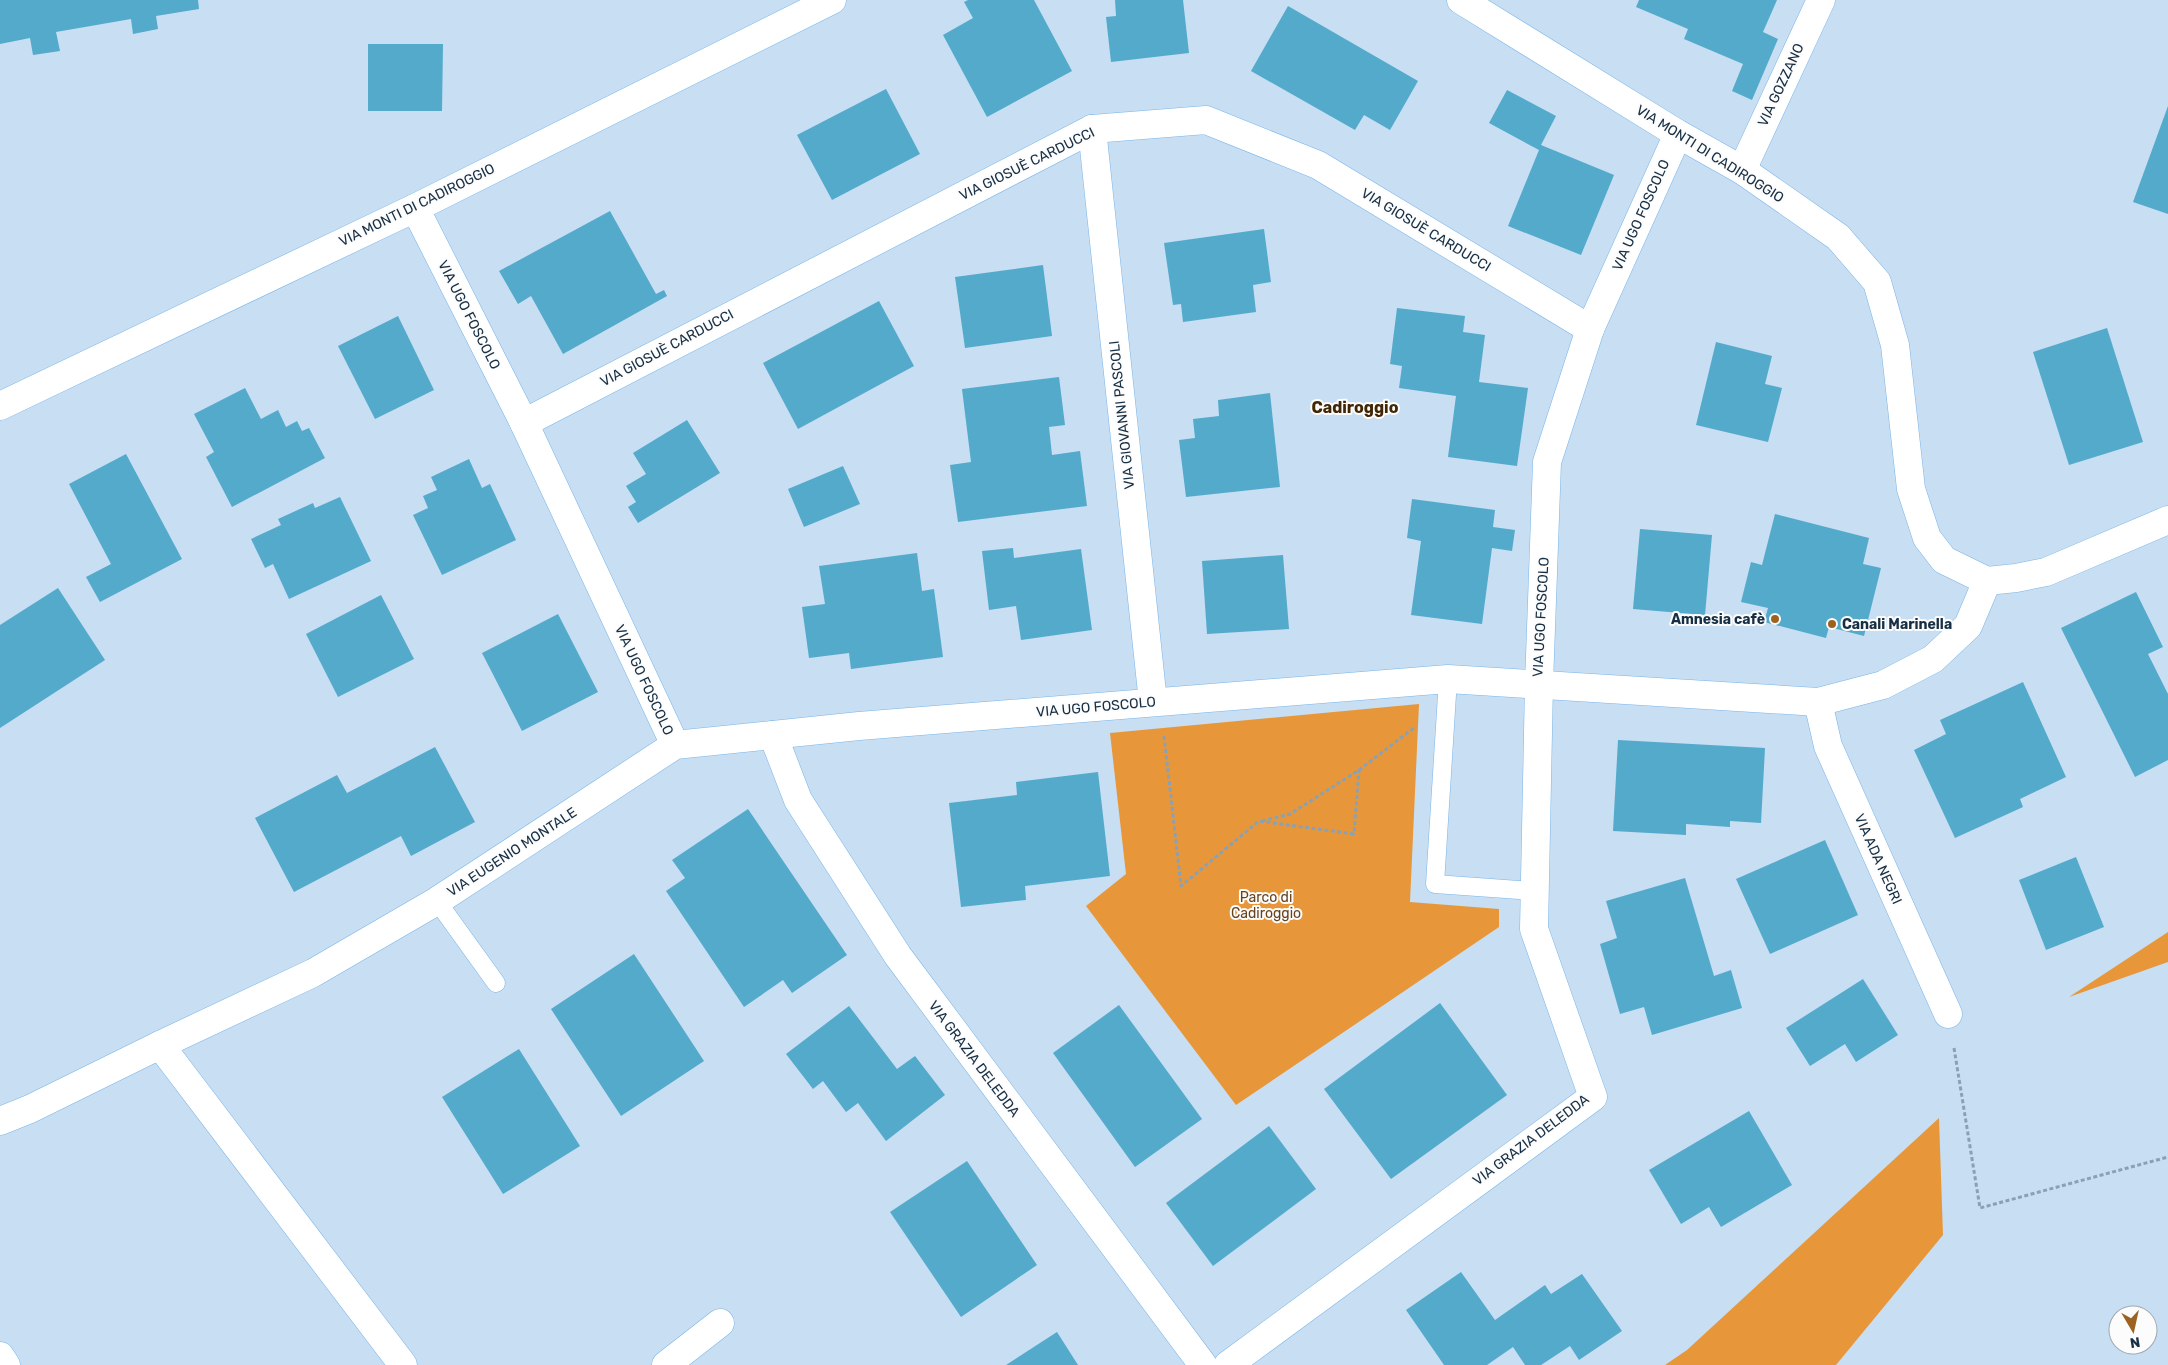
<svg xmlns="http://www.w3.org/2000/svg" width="2168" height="1365" font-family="Rubik,sans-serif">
<rect width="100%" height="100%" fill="#c7def3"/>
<g fill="#e79739">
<path d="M1419,704L1410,902L1499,909V927L1236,1105L1086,906L1126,874L1110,733Z"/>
<path d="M2168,932V962L2069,997Z"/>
<path d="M1939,1118L1943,1235L1836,1365H1665L1687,1350Z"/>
</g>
<g fill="#53aacb">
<path d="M0,0H198L199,9L156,16L158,29L133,34L131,19L56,32L60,51L33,55L30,38L0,44Z"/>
<path d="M968,0H1034L1072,71L987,117L943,35L973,18L964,2Z"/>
<path d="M1115,0H1183L1189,53L1111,62L1106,17L1116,16Z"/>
<path d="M1639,0H1777L1763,32L1778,39L1752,100L1732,91L1743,64L1684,39L1688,29L1636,7Z"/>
<path d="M1288,6L1418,81L1390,130L1364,115L1355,130L1251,71Z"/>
<path d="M368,44H443L442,111H368Z"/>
<path d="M886,89L920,154L832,200L797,135Z"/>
<path d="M1507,90L1556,116L1541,145L1614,175L1581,255L1508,226L1539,150L1489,123Z"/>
<path d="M2168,106V214L2133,202Z"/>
<path d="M610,211L656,294L664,290L667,296L563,354L531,296L518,304L499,271Z"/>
<path d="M1264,229L1271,282L1253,285L1256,312L1183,322L1181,304L1173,305L1164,243Z"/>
<path d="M1043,265L1052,336L965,348L955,277Z"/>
<path d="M879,301L914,366L798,429L763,363Z"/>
<path d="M1397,308L1465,316L1463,332L1485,335L1479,382L1528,388L1517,466L1448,457L1456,396L1399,388L1402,366L1390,364Z"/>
<path d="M398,316L434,390L375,419L338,346Z"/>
<path d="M2107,328L2143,442L2069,465L2033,352Z"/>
<path d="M1716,342L1772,356L1765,384L1782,388L1768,442L1696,425Z"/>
<path d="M1059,377L1065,425L1049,427L1052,455L1080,451L1087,506L958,522L950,465L971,462L962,389Z"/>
<path d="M245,388L261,419L278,410L286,427L297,421L302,431L309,428L325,458L232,507L206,457L214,452L194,414Z"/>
<path d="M1270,393L1280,487L1186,497L1179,440L1195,438L1193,419L1219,416L1218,400Z"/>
<path d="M687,420L720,473L638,523L628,507L636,502L626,486L646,474L633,453Z"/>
<path d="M126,454L182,559L100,602L86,577L111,564L69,484Z"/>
<path d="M469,459L482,488L490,484L516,540L442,575L413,515L428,508L423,496L437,490L431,477Z"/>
<path d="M843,466L860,504L804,527L788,489Z"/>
<path d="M340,497L371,561L289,599L273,564L265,568L251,539L281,525L278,519L313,503L315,508Z"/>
<path d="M1412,499L1495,510L1493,527L1515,530L1512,551L1492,548L1482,624L1411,615L1421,541L1407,538Z"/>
<path d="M1775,514L1869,538L1863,564L1881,568L1864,636L1829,627L1826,638L1764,622L1768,608L1741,602L1751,562L1762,565Z"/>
<path d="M1640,529L1712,535L1705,615L1633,609Z"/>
<path d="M1013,548L1014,558L1081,549L1092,630L1021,640L1016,606L989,610L982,551Z"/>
<path d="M917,553L922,591L934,589L943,657L851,669L849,653L809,658L802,607L825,604L819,566Z"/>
<path d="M1283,555L1289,629L1207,634L1202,561Z"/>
<path d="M58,588L105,660L0,728V625Z"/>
<path d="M2136,592L2163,647L2148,654L2168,694V760L2135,777L2061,628Z"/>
<path d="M381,595L414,659L338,697L306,634Z"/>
<path d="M558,614L598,692L522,731L482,653Z"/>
<path d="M2023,682L2066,777L2020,799L2023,807L1955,838L1914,750L1946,734L1940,720Z"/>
<path d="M1618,740L1765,748L1761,823L1730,821V827L1686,824V835L1613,831Z"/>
<path d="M435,747L475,822L411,856L401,836L294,892L255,818L337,775L347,793Z"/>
<path d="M1098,772L1110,876L1025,886L1026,900L961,907L949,803L1017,795L1016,782Z"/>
<path d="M748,809L847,955L792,993L783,980L744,1007L666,891L685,878L672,860Z"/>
<path d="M1825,840L1858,915L1770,954L1736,879Z"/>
<path d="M2076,857L2104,927L2046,950L2019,880Z"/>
<path d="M1685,878L1714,976L1731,970L1742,1008L1652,1035L1644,1007L1620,1014L1600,944L1617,938L1606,901Z"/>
<path d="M634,954L704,1061L621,1116L551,1009Z"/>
<path d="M1863,979L1898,1035L1856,1062L1845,1044L1810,1066L1786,1028Z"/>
<path d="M1440,1003L1507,1095L1391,1179L1324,1089Z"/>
<path d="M1119,1005L1202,1119L1135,1167L1053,1053Z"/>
<path d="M849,1006L897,1069L915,1056L945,1095L886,1141L858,1103L846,1112L823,1081L813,1089L786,1054Z"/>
<path d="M519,1049L580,1146L503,1194L442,1097Z"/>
<path d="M1749,1111L1792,1185L1721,1227L1709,1207L1681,1224L1649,1170Z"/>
<path d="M1269,1126L1316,1189L1213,1266L1166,1203Z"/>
<path d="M967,1161L1037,1265L961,1317L890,1212Z"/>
<path d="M1461,1272L1495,1320L1545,1285L1551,1294L1582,1274L1622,1331L1579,1360L1570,1346L1541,1365H1525L1513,1347L1487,1365H1444L1406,1310Z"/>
<path d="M1057,1332L1078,1365H1006Z"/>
</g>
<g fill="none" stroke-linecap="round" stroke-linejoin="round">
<defs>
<g id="lane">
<path d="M1448,679L1435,884L1534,891"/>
<path d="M437,901L496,983"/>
</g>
<g id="street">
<path d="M1461,0L1678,134L1742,170L1838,237L1877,282L1895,345L1911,489L1927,538L1944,560L1987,581L2016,578L2046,572L2168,520"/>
<path d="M1092,129L1153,702"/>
<path d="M1742,170L1821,0"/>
<path d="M415,208L524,423L675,745"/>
<path d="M0,406L415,208L832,0"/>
<path d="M524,423L1092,129L1206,120L1318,165L1590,329"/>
<path d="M1818,702L1828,746L1948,1014"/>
<path d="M773,735L798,800L898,956L1203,1365"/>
<path d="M160,1045L403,1365"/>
<path d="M0,1121L30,1109L160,1045L313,973L437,901L675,745L859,726L1448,679L1818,702L1883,685L1933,659L1968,626L1987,581"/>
<path d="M0,1356L6,1365"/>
<path d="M666,1365L720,1323"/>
<path d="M1228,1365L1593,1097L1534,929L1539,684L1547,462L1590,329L1678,134"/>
</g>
</defs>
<use href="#lane" stroke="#7ab5e8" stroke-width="19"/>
<use href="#street" stroke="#7ab5e8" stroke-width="29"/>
<g stroke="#89a1b6" stroke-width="3" stroke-dasharray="4 2.5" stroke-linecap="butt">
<path d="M1164,736L1181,886L1259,821L1354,834L1359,770"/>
<path d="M1262,821L1290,814L1359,770L1415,727"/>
<path d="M1954,1048L1980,1208L2168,1157"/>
</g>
<use href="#lane" stroke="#fff" stroke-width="18"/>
<use href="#street" stroke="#fff" stroke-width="28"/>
</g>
<g fill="#9c6320" stroke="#fcfcfc" stroke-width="2">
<circle cx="1775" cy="619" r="5"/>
<circle cx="1832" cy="624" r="5"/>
</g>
<g text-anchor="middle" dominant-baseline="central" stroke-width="4" stroke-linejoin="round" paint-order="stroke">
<g font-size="14" fill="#172f44" stroke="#fcfcfc">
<text transform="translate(1781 85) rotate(-65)">VIA GOZZANO</text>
<text transform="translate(1710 154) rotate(32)">VIA MONTI DI CADIROGGIO</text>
<text transform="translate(1027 164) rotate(-26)">VIA GIOSUÈ CARDUCCI</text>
<text transform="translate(417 205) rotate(-26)">VIA MONTI DI CADIROGGIO</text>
<text transform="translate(1641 215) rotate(-66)">VIA UGO FOSCOLO</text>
<text transform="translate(1426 230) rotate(31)">VIA GIOSUÈ CARDUCCI</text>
<text transform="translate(469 315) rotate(63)">VIA UGO FOSCOLO</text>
<text transform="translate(667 348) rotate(-28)">VIA GIOSUÈ CARDUCCI</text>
<text transform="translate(1122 415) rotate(-96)">VIA GIOVANNI PASCOLI</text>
<text transform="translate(1541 617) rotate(-87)">VIA UGO FOSCOLO</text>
<text transform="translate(644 680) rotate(65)">VIA UGO FOSCOLO</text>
<text transform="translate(1096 707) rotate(-5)">VIA UGO FOSCOLO</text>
<text transform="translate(512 852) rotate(-33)">VIA EUGENIO MONTALE</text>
<text transform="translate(1878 859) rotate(66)">VIA ADA NEGRI</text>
<text transform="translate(974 1059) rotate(53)">VIA GRAZIA DELEDDA</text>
<text transform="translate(1531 1140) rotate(-37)">VIA GRAZIA DELEDDA</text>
</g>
<g font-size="14" font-weight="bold" fill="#172f44" stroke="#fcfcfc" text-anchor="end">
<text x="1765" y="619">Amnesia cafè</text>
<text x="1842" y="624" text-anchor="start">Canali Marinella</text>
</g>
<g font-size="14" fill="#68441d" stroke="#fcfcfc">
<text x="1266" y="897">Parco di<tspan x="1266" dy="16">Cadiroggio</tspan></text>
</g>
<g font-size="16" font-weight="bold" fill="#422707" stroke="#fcfcfc">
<text x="1355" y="407">Cadiroggio</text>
</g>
</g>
<g transform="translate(2133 1330) rotate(171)"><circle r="24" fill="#fcfcfc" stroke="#a0aab2"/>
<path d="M0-4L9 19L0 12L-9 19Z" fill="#9c6320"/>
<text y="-8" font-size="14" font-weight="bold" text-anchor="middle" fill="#172f44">N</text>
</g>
</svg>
